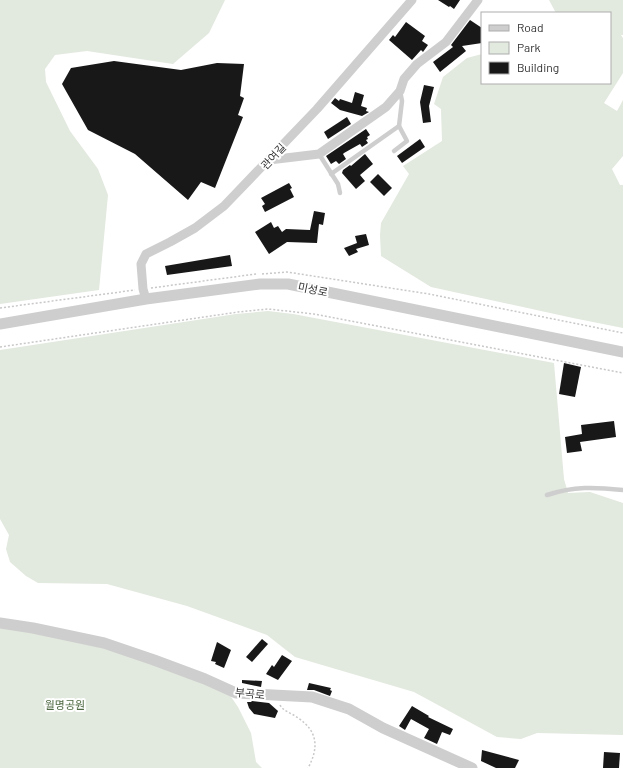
<svg xmlns="http://www.w3.org/2000/svg" width="623" height="768" font-family="Barlow,'Noto Sans KR',sans-serif">
<rect width="100%" height="100%" fill="#fff"/>
<g fill="#e2e9de">
<path d="M0,0H225L209,33L173,64L87,51L55,55L45,69L46,82L70,131L98,169L108,195L99,290L0,304Z"/>
<path d="M549,0H623V35H621L623,38V73L604,103L617,111L623,100V156L612,169L620,185H623V328L573,318L431,287L381,256L380,235L381,223L409,174L403,166L442,141L441,109L434,104L443,77L467,58L482,54V83H610V13H556Z"/>
<path d="M268,311L293,314L554,363L564,479L568,493L590,492L623,503V735L537,733L521,739L497,737L414,692L295,657L267,635L187,606L107,584L38,583L26,576L10,562L6,549L9,535L0,519V350L236,314Z"/>
<path d="M0,625L116,651L227,691L238,707L251,733L256,762L262,768H0Z"/>
</g>
<g fill="#181818">
<path d="M438,0H460L454,9L450,6L449,7Z"/>
<path d="M470,20L482,28V43L462,46L466,51L440,72L433,62L453,47L451,45Z"/>
<path d="M406,22L425,36L422,41L428,45L423,52L421,50L412,60L389,40L393,35L395,37Z"/>
<path d="M114,61L181,70L217,63L244,64L240,96L244,98L238,115L243,117L215,188L201,182L188,200L135,154L88,130L62,84L71,68Z"/>
<path d="M424,85L434,87L429,106L431,122L423,123L420,102Z"/>
<path d="M355,92L364,95L361,106L367,108L366,111L369,112L362,116L340,110L331,103L335,98L339,101L340,99L352,103Z"/>
<path d="M347,117L351,124L328,139L324,132Z"/>
<path d="M366,129L370,135L367,137L368,139L366,140L368,143L362,147L360,144L344,153L343,154L346,159L339,164L336,161L331,164L326,156Z"/>
<path d="M420,139L425,147L402,163L397,156Z"/>
<path d="M365,154L373,164L360,175L365,181L356,189L342,173L343,170L350,165L351,166Z"/>
<path d="M378,174L392,188L384,196L370,182Z"/>
<path d="M289,183L292,188L290,189L294,197L265,212L262,206L265,204L261,198Z"/>
<path d="M314,211L325,213L323,225L319,224L317,243L287,242L269,254L255,232L271,222L274,228L278,226L282,232L286,229L310,230Z"/>
<path d="M366,234L369,245L356,249L358,252L349,256L344,248L357,243L355,236Z"/>
<path d="M230,255L232,266L167,275L165,266Z"/>
<path d="M564,363L581,367L575,397L559,394Z"/>
<path d="M614,421L616,437L580,442L582,451L567,453L565,437L582,434L581,425Z"/>
<path d="M262,639L268,644L252,662L246,657Z"/>
<path d="M217,642L231,650L224,668L215,664L216,662L211,661Z"/>
<path d="M282,655L292,661L278,680L266,674L272,665L274,667Z"/>
<path d="M242,680L262,681L261,687L242,683Z"/>
<path d="M309,683L331,688L330,690L332,691L330,696L314,690H307Z"/>
<path d="M252,701L269,703L278,711L275,718L254,714L249,708L247,702H251Z"/>
<path d="M412,706L429,716L428,717L453,729L450,735L442,732L437,744L424,738L429,729L411,719L405,730L399,726Z"/>
<path d="M482,750L519,760L515,768H496L481,761Z"/>
<path d="M604,752L620,753L619,768H603Z"/>
</g>
<g fill="none" stroke-linecap="round" stroke-linejoin="round">
<g stroke="#c8c8c8" stroke-width="1.5" stroke-dasharray="2 2" stroke-linecap="butt">
<path d="M262,274L287,272L429,294L623,333"/>
<path d="M151,288L256,274"/>
<path d="M0,308L135,290"/>
<path d="M0,347L238,312L268,309L314,314L623,373"/>
<path d="M280,705C284,712 292,713 298,718C318,731 319,748 308,768"/>
</g>
<g stroke="#cecece" stroke-width="4.5">
<path d="M394,151L407,141L399,126"/>
<path d="M319,154L338,184L340,193"/>
<path d="M331,174L399,126L402,101L400,91"/>
<path d="M547,495C574,486 595,487 623,490"/>
</g>
<g stroke="#cecece" stroke-width="9">
<path d="M269,160L319,154L386,107L400,91L404,79L417,64L446,42L478,0"/>
<path d="M146,299L143,289L141,264L146,254L170,242L195,228L224,206L317,109L412,0"/>
</g>
<g stroke="#cecece" stroke-width="11">
<path d="M0,324L146,299L260,284H288L623,352"/>
<path d="M0,623L33,628L104,643L154,660L205,679L236,693L312,697L349,709L383,728L472,768"/>
</g>
</g>
<g text-anchor="middle" dominant-baseline="central" stroke-width="4" stroke-linejoin="round" paint-order="stroke">
<g font-size="11" fill="#313131" stroke="#fff">
<text transform="translate(273 156) rotate(-47)">관여길</text>
<text transform="translate(313 289) rotate(12)">미성로</text>
<text transform="translate(250 693) rotate(6)">부곡로</text>
</g>
<g font-size="11" fill="#4f6942" stroke="#fff">
<text x="65" y="704">월명공원</text>
</g>
</g>
<rect x="481" y="12" width="130" height="72" fill="#ffffff" stroke="#adadad"/>
<rect x="489" y="25" width="20" height="6" fill="#cecece" stroke="#adadad"/>
<text x="517" y="32" font-size="12" fill="#313131">Road</text>
<rect x="489" y="42" width="20" height="12" fill="#e2e9de" stroke="#adadad"/>
<text x="517" y="52" font-size="12" fill="#313131">Park</text>
<rect x="489" y="62" width="20" height="12" fill="#181818" stroke="#adadad"/>
<text x="517" y="72" font-size="12" fill="#313131">Building</text>
</svg>
